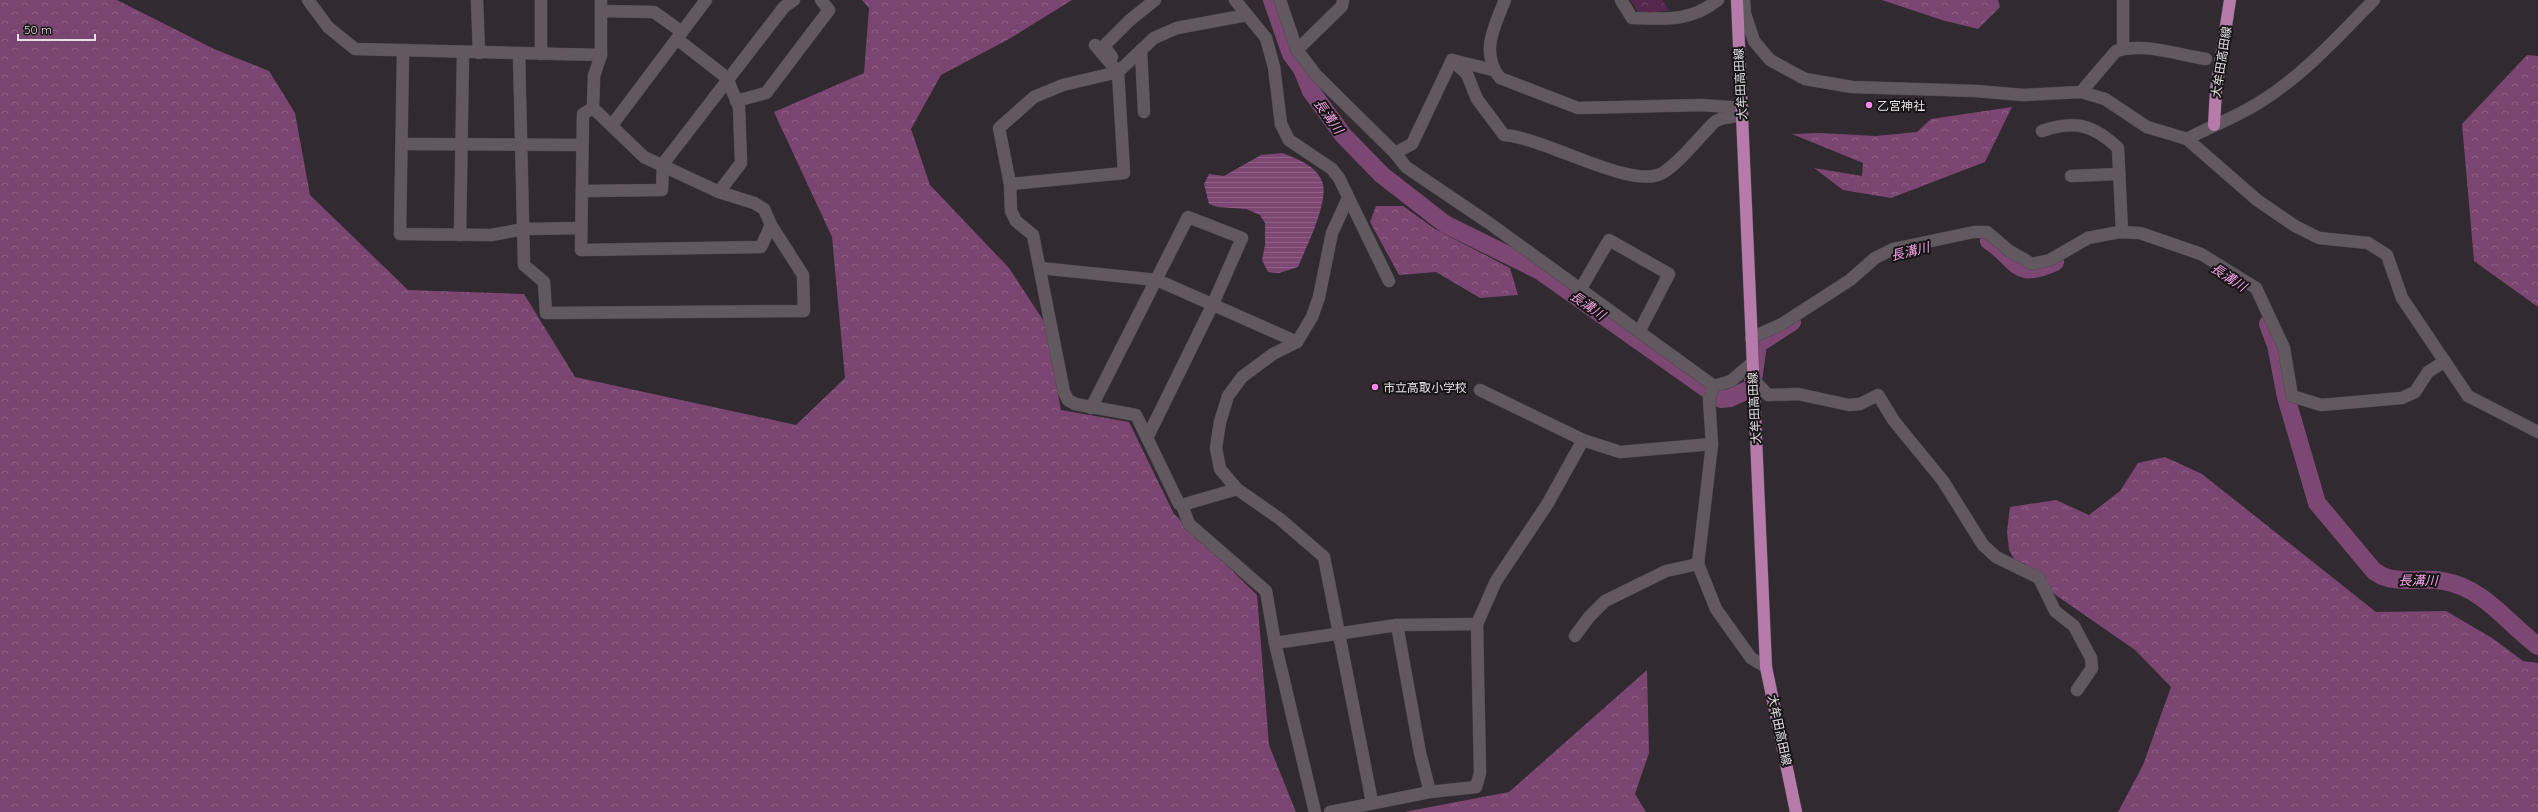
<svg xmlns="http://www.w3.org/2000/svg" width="2538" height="812" font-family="Quicksand,'Noto Sans JP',sans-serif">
<defs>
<pattern id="forest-crowns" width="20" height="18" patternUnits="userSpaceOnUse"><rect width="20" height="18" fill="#7b4571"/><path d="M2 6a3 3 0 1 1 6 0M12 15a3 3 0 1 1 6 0" fill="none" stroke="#8e6085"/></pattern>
<pattern id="park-crowns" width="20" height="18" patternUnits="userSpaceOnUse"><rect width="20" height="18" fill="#56274e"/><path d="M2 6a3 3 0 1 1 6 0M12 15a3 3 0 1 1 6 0" fill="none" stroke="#6e4667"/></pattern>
<pattern id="water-rules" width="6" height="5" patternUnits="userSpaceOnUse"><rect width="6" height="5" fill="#7d4773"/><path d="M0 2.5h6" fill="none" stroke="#8f6187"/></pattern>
</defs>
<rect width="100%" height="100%" fill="#312a30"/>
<g fill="url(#forest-crowns)">
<path d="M0,0H117L214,49L269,71L295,113L310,195L408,290L524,294L575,377L796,425L845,378L832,237L774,112L864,73L869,8L862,0H1072L1009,39L941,75L911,129L930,185L1009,268L1045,323L1061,410L1129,422L1174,514L1257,595L1269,745L1296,812H0Z"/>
<path d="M1882,0H1998L2000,7L1978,29L1942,20Z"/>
<path d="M2527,55L2538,56V307L2474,261L2462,124Z"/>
<path d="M2012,107L1985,162L1891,198L1843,190L1814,168L1862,176L1863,163L1792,134L1820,133L1876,136L1917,132L1931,119Z"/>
<path d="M1376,206H1403L1435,229L1510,268L1518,295L1480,298L1436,272L1399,275L1370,222Z"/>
<path d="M2165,457L2202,474L2376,612L2446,611L2492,638L2523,661L2538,663V812H2118L2143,765L2171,687L2135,650L2021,571L2009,550L2007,532L2010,507L2056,500L2089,515L2120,491L2138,463Z"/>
<path d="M1647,670L1649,753L1635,794L1646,812H1404L1509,792Z"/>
</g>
<path fill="url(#park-crowns)" d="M1630,0H1662L1669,10L1640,15Z"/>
<path fill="url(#water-rules)" d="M1282,153C1296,158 1316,166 1322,181C1330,200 1306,248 1298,267L1279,273L1268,272L1262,260L1265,245V223L1260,215L1246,209L1218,207L1209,204L1204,184L1209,174L1224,176L1261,155Z"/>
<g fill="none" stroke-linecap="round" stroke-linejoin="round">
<g stroke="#7d4773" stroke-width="18">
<path d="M1272,0L1291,54L1302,69L1311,91L1343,135L1382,175L1445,224L1540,271L1721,399L1730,398L1752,388L1758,344L1792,322"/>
<path d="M1989,241C2019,260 2014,281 2055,262"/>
<path d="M2268,324L2276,345L2286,397L2317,503L2374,571L2382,576C2402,584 2422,577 2443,581C2484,588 2506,622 2538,646"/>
</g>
<defs>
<g id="minor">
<path d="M308,0L328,27L355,49L601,55"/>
<path d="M477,0L479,53"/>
<path d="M541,0V54"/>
<path d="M1235,0L1266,38L1274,67L1281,124L1289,140L1332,169L1339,178L1389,281"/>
<path d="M1280,0L1297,50L1316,75L1395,153L1406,167L1489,223L1714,386"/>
<path d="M1505,0C1494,27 1480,53 1500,78L1578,108L1702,105L1742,108"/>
<path d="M1621,0L1632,18C1666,19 1690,22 1718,0"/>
<path d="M1744,0L1745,14L1754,41L1770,60L1805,79L1852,87L1976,91L2023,95L2081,92L2105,99L2147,127L2187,139L2257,200L2295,226L2319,238L2368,243L2387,255L2402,298L2468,396L2538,432"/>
<path d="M2123,0V49"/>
<path d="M601,11L654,12L682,32"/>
<path d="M1247,15L1177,28L1154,38L1118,72L1063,85L1034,97L999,128L1010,184L1011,211L1016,221L1033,235L1064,392L1068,400L1075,404L1136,415L1179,504L1182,505L1189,524L1266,591L1275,643L1315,812"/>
<path d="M677,39L727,78L739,107L741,163L719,192"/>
<path d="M1141,50L1144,112"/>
<path d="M1297,50L1342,6L1343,0"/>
<path d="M403,52L400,234L491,235L524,229L581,228"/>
<path d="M519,53L524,265L544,282L546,313L804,311L803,275L771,225L764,209L754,203L719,192L644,157L593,108L594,76L601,55V0"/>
<path d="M1112,57L1104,46L1130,20L1155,0"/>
<path d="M1452,60L1467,74L1477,99L1504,135C1545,138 1624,186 1658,175C1673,170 1695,142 1707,130C1710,127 1714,121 1718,120C1725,117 1735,117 1742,115"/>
<path d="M2081,92L2116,51C2145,42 2177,55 2206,59"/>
<path d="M736,101L766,93L829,10L821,0"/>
<path d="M593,108L583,114L581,250L761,247L771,225"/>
<path d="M612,125L706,0"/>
<path d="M2042,131C2074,120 2093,124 2118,148L2122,232"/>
<path d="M2187,139C2211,126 2237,117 2260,102C2304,75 2338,36 2374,0"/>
<path d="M402,144L582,145"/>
<path d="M1395,153L1412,144L1452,60L1493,70"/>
<path d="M2071,176L2119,174"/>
<path d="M1010,184L1124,173L1118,72L1095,45"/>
<path d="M582,191L662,190L663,164L784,7L794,0"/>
<path d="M1348,198L1332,233L1319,297L1312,317L1297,342L1273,354L1242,377L1228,396L1220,422L1216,448L1220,469L1237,489L1280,519L1324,557L1372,802"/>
<path d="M460,235L463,53"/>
<path d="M1040,268L1157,280L1297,342"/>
<path d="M1580,290L1609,240L1669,274L1639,332"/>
<path d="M1751,338L1782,324L1850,280L1875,258L1893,249L1974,232H1987L2008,250L2032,264L2050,260L2088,238L2119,232L2140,233L2201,254L2256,288L2284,348L2292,396L2321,405L2402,398L2415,392L2428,372L2445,361"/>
<path d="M1752,378L1768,395L1798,394L1849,405L1860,404L1878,395L1894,421L1943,481L1983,545L1996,557L2039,578L2055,611L2074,626L2091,658L2092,668L2077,690"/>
<path d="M1714,386L1709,399L1712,444L1698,564L1716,609L1751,658L1766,667"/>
<path d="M1714,386L1731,381L1752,363"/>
<path d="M1480,390L1583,440L1620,452L1712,444"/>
<path d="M1091,408L1188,217L1242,238L1212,306L1147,438"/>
<path d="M1182,505L1237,489"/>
<path d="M1397,625L1420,753L1430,792"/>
<path d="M1575,636L1589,617L1605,601L1666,571L1698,564"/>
<path d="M1275,643L1397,625L1477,624"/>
<path d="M1330,812L1430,792L1476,787L1480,773L1477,624L1496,581L1548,503L1583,440"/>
</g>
<g id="major">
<path d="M1737,0L1766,667L1796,812"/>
<path d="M2214,125L2216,90L2230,0"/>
</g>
</defs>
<use href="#minor" stroke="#4e484d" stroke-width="13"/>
<use href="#major" stroke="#4e484d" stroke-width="13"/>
<use href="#minor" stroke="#61595f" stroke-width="12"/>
<use href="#major" stroke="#b67bab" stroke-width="12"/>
</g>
<g fill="#fa87e7" stroke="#171416" stroke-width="1.5">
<circle cx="1869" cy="105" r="4"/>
<circle cx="1375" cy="387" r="4"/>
</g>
<g text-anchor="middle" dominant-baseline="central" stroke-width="4" stroke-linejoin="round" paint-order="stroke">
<g font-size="12" fill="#e5e0e4" stroke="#171416">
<text transform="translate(2221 62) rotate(-81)">大牟田高田線</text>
<text transform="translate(1740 84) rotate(-93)">大牟田高田線</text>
<text transform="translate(1754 408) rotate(-93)">大牟田高田線</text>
<text transform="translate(1780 730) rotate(78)">大牟田高田線</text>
</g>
<g font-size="12" fill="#e5e0e4" stroke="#171416" text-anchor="start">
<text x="1877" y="105">乙宮神社</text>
<text x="1383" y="387">市立高取小学校</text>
</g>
<g font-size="13" font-style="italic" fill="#f3a3e4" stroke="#171416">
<text transform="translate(1329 116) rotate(54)">長溝川</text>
<text transform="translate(1910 251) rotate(-14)">長溝川</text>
<text transform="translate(2229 277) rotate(33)">長溝川</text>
<text transform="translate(1588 305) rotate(35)">長溝川</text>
<text transform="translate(2418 580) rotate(1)">長溝川</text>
</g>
</g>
<path d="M18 34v6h77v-6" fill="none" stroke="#e5e0e4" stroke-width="2"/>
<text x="24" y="34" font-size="12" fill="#e5e0e4" stroke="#171416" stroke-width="3" paint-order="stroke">50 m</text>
</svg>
